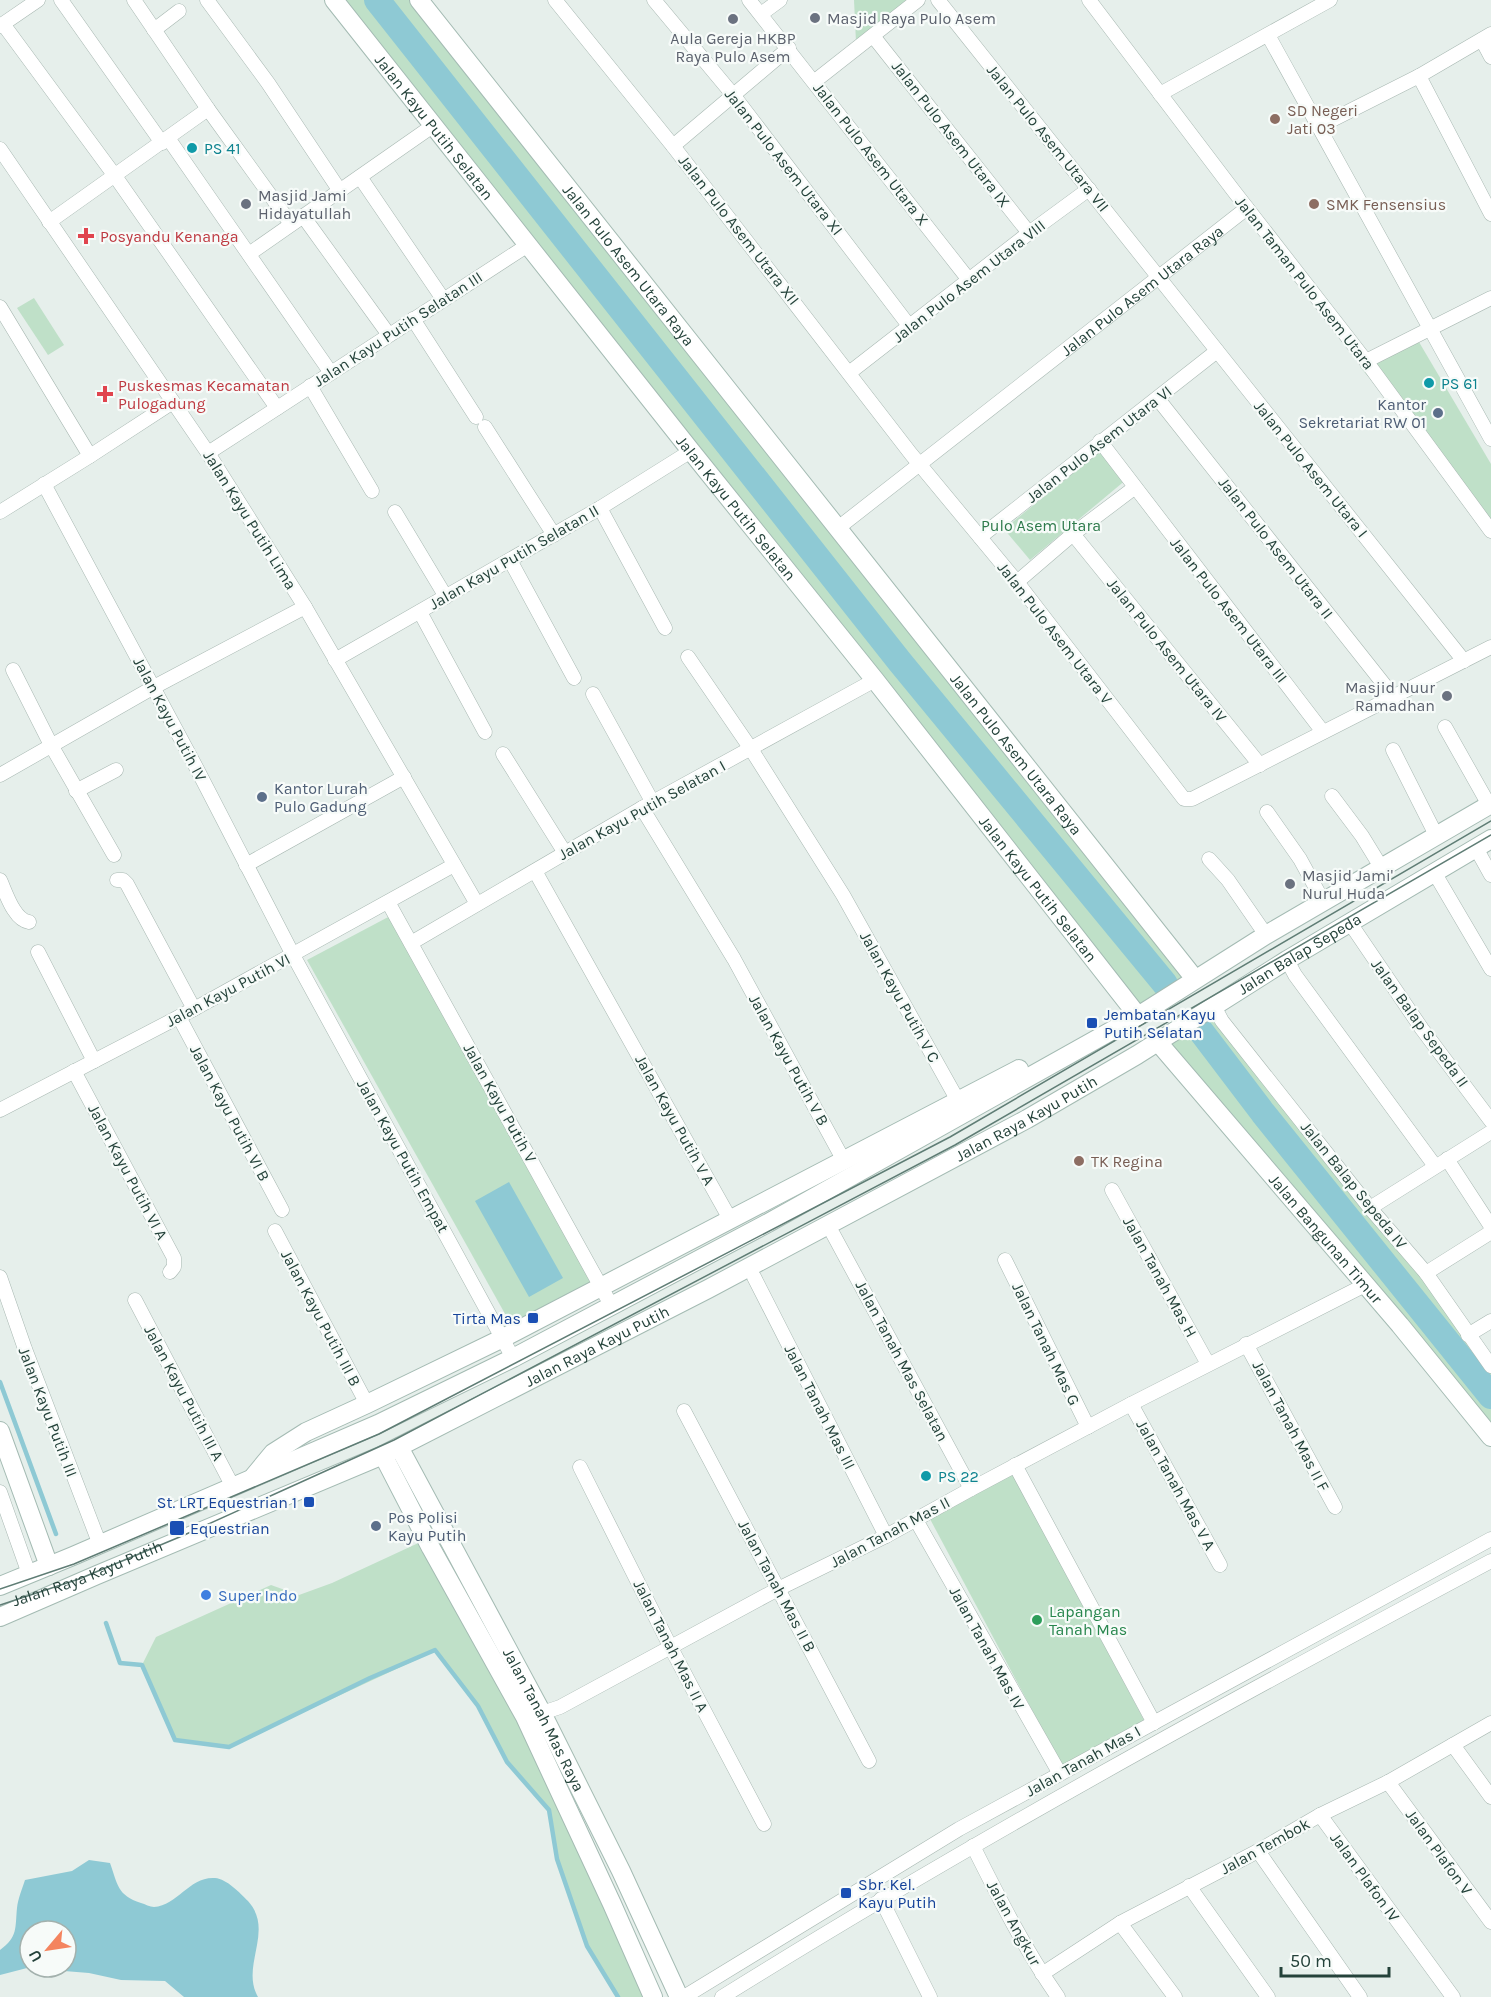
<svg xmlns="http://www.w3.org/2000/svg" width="1491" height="1997" font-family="Karla,sans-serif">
<rect width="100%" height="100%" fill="#e6efeb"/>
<g fill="#bfe0c8">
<path d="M334,0H419L1195,979L1138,1016Z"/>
<path d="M854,0H910L856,42Z"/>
<path d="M34,298L64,345L48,355L17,308Z"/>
<path d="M1416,337L1491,464V520L1360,367Z"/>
<path d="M1103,449L1127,479L1030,560L1004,529Z"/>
<path d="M392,915L612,1291L518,1337L307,960Z"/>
<path d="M1214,1006L1491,1366V1437L1157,1041Z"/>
<path d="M1013,1474L1145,1722L1062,1766L930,1519Z"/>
<path d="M427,1539L500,1672L653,1997H618L587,1946L557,1859L549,1810L507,1762L478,1706L435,1651L229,1747L175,1740L142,1665L156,1637L271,1585L299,1595L332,1583Z"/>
</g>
<g fill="#8ec9d4" fill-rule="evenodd">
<path d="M509,1182L563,1278L529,1297L475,1201Z"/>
<path d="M89,1860L110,1863C118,1885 117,1895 141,1903C145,1904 150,1907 154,1907C178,1905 190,1876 215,1878C227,1879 240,1893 248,1901C275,1931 240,1966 258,1997H184L165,1981L121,1980L89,1973L27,1968L0,1975V1950C18,1937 15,1928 17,1908C18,1899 22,1889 25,1880L72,1871ZM30,1931H66V1967H30Z"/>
</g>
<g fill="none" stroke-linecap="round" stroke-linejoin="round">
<g stroke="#8ec9d4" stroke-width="4.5">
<path d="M0,1382L56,1534"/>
<path d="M106,1623L120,1663L142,1665L175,1740L229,1747L370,1678L435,1650L478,1706L507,1762L549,1810L557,1859L587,1946L618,1997"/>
</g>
<g stroke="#8ec9d4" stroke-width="26">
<path d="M377,0L900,662L1165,984"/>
<path d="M1200,1030L1263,1113L1491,1396"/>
</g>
<defs>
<g id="street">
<path d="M61,0L162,143"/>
<path d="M134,0L208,109L291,224"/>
<path d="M207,0L268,83L340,191"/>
<path d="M555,0L673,146L911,454L1017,582L1184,799H1192L1491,647"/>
<path d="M654,0L734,96L910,327"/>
<path d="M749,0L969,280"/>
<path d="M938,0L1464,661"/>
<path d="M1089,0L1233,190L1366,361L1491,531"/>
<path d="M761,14L780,0"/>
<path d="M3,24L115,176L277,408"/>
<path d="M0,26L38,0"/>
<path d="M154,30L179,11"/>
<path d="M1268,35L1491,439"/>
<path d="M873,36L1029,233"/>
<path d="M1482,40L1491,57"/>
<path d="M1419,76L1491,214"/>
<path d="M815,81L918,0"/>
<path d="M1160,94L1330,0"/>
<path d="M1318,127L1419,76L1491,34"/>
<path d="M168,138L331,373"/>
<path d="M673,146L789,48"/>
<path d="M0,149L208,453L305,607L477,904"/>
<path d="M360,177L443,299"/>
<path d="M303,216L389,335"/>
<path d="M49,222L208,109"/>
<path d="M249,254L434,125"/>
<path d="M0,307L90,456"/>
<path d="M413,319L476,417"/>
<path d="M1366,361L1491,298"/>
<path d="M849,373L1029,233L1089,189"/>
<path d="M310,386L372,491"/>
<path d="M1158,399L1394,697"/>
<path d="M485,427L554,535"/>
<path d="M1100,441L1323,732"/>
<path d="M208,453L528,245"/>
<path d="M44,484L197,769L293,955L513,1358"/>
<path d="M600,508L665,628"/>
<path d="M0,512L90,456L173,402"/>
<path d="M395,512L446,597"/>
<path id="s1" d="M838,528L1247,208"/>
<path d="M1073,534L1260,765"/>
<path d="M980,537L1217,351"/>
<path d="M510,560L574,678"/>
<path d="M1017,582L1073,534L1134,488"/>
<path d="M420,612L485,732"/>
<path d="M688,657L751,749L843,895L957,1099"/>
<path d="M335,660L600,508L691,451"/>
<path d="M13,670L51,745L114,855"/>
<path d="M593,694L653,803"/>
<path d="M1445,727L1489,805"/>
<path d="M1393,750L1436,835"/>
<path d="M503,754L565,853"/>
<path d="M0,775L154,687L305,607"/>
<path d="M76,791L116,770"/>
<path d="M1332,796L1362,836L1381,867"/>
<path d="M642,808L734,959L844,1161"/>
<path d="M1267,812L1300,859L1323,901"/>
<path d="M1476,848L1491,875"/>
<path d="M1209,859L1228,880L1266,935"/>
<path d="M246,865L404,777"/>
<path d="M535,871L730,1219"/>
<path d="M1434,872L1491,969"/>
<path d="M0,880C6,893 14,920 29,922"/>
<path d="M117,880H123L127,884L194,1009"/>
<path d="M388,902L611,1305"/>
<path d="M1350,923L1422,1029L1491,1121"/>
<path d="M411,943L642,808L875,680"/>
<path d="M38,952L94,1061"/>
<path d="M1287,960L1295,975L1435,1166"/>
<path d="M1214,1006L1222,1021L1370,1208L1426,1273L1491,1366"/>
<path d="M179,1017L282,1210"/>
<path d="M74,1071L174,1258V1267L170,1272"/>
<path d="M0,1110L194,1009L454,865"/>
<path d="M1112,1190L1208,1364"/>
<path d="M1370,1208L1491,1132"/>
<path d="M275,1231L367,1404"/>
<path d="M833,1234L971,1489"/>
<path d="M1005,1260L1088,1427"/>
<path d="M1426,1273L1488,1234L1491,1230L1490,1225L1447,1159"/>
<path d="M0,1277L25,1349L100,1545"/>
<path d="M754,1277L886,1536"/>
<path d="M135,1300L233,1487"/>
<path d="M1468,1335L1491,1321"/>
<path d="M1246,1344L1335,1507"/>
<path d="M1131,1404L1220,1565"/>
<path d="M684,1411L869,1761"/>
<path d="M1015,1465L1154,1723"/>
<path d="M580,1467L670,1646L764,1824"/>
<path d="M0,1492L29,1574"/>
<path d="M916,1520L1060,1774"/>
<path d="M542,1713L560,1707L778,1589L886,1536L971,1489L1131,1404L1365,1285"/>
<path d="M1453,1745L1491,1797"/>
<path d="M1388,1782L1491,1922"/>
<path d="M1320,1815L1453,1997"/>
<path d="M973,1846C999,1898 1025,1950 1058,1997"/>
<path d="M1258,1851L1360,1997"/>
<path d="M1189,1886L1268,1997"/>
<path d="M881,1899L930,1997"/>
<path d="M1120,1923L1175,1997"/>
<path d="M1042,1974L1120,1923L1258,1851L1320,1815L1388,1782L1491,1723"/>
<path d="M684,1997L959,1829L1491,1539"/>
<path d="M722,1997C972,1841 1231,1700 1491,1561"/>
</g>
<g id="secondary">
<path id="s2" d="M334,0L691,451L875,680L1138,1016"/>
<path id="s3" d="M419,0L1195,979"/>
<path id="s4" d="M1157,1041L1400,1325L1491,1437"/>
<path d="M0,1431L49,1566"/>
<path id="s5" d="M399,1447L542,1713L621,1871L679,1997"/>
<path d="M383,1455L431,1548L525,1717L612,1904L653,1997"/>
<path d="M254,1476L273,1453L306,1432L367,1404L503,1338L1019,1069"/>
<path d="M0,1586L73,1556L378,1424L513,1358L768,1223L1138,1016L1266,935L1491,804"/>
<path id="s6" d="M0,1617L97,1575L383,1455L708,1289L1027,1119L1137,1055L1287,960L1491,839"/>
</g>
</defs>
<use href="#street" stroke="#a8b8b2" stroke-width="15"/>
<use href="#secondary" stroke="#a4bbb3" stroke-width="20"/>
<use href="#street" stroke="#fff" stroke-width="14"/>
<use href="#secondary" stroke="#fff" stroke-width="18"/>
<g stroke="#5f7d75" stroke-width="1.5">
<path d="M0,1589L74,1564L379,1434L950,1137L1491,821"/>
<path id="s7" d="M0,1605L79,1579L182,1536L394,1440L955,1145L1491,835"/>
</g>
</g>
<g fill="#6b7280" stroke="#f7fbf9" stroke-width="2">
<circle cx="815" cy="18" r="6"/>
<circle cx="733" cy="19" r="6"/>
<circle cx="246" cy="204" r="6"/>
<circle cx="1447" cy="696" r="6"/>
<circle cx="1290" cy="884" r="6"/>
</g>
<g fill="#8d6e63" stroke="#f7fbf9" stroke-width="2">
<circle cx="1275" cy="119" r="6"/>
<circle cx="1314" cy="204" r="6"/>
<circle cx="1079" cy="1161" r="6"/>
</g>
<g fill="#0f9aa8" stroke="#f7fbf9" stroke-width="2">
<circle cx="192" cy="148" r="6"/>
<circle cx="1429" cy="383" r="6"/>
<circle cx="926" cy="1476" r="6"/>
</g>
<g fill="#e0444e" stroke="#f7fbf9" stroke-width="2">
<path d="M83 227h6v6h6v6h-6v6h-6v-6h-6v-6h6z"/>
<path d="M102 385h6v6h6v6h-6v6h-6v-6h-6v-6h6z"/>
</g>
<g fill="#5c6f8a" stroke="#f7fbf9" stroke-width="2">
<circle cx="1438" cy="413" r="6"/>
<circle cx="262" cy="797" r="6"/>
<circle cx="376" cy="1526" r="6"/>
</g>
<g fill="#1a4fb4" stroke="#f7fbf9" stroke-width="2">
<rect x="1086" y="1017" width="12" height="12" rx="3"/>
<rect x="527" y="1312" width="12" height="12" rx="3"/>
<rect x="303" y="1496" width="12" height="12" rx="3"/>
<rect x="169" y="1520" width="16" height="16" rx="3"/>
<rect x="840" y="1887" width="12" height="12" rx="3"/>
</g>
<circle fill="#3f7fe0" stroke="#f7fbf9" stroke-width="2" cx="206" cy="1595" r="6"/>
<circle fill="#2e9e5b" stroke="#f7fbf9" stroke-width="2" cx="1037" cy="1620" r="6"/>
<g text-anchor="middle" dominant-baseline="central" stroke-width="4.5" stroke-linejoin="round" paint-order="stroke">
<g font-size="16" fill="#5b616d" stroke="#f7fbf9" text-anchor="start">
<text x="827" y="18">Masjid Raya Pulo Asem</text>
<text x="733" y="38" text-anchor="middle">Aula Gereja HKBP<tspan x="733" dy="18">Raya Pulo Asem</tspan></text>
<text x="258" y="195">Masjid Jami<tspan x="258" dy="18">Hidayatullah</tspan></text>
<text x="1435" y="687" text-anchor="end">Masjid Nuur<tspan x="1435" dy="18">Ramadhan</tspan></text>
<text x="1302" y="875">Masjid Jami'<tspan x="1302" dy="18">Nurul Huda</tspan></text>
</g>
<g font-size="16" fill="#785e54" stroke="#f7fbf9" text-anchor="start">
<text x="1287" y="110">SD Negeri<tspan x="1287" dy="18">Jati 03</tspan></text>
<text x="1326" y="204">SMK Fensensius</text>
<text x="1091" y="1161">TK Regina</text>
</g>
<g font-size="16" fill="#24423a" stroke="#f7fbf9">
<text stroke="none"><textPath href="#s2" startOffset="162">Jalan Kayu Putih Selatan</textPath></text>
<text transform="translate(951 134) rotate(52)">Jalan Pulo Asem Utara IX</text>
<text transform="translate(1048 138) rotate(51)">Jalan Pulo Asem Utara VII</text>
<text transform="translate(871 154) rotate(52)">Jalan Pulo Asem Utara X</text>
<text transform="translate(784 162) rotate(52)">Jalan Pulo Asem Utara XI</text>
<text transform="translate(739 230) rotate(52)">Jalan Pulo Asem Utara XII</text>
<text stroke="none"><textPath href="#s3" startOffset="338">Jalan Pulo Asem Utara Raya</textPath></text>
<text transform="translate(969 281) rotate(-38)">Jalan Pulo Asem Utara VIII</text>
<text transform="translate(1305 283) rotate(52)">Jalan Taman Pulo Asem Utara</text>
<text stroke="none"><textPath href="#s1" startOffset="386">Jalan Pulo Asem Utara Raya</textPath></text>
<text transform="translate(398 329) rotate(-33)">Jalan Kayu Putih Selatan III</text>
<text transform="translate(1099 444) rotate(-38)">Jalan Pulo Asem Utara VI</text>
<text transform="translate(1311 469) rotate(51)">Jalan Pulo Asem Utara I</text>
<text stroke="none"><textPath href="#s2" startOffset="648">Jalan Kayu Putih Selatan</textPath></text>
<text transform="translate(250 520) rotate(58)">Jalan Kayu Putih Lima</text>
<text transform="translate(1276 548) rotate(52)">Jalan Pulo Asem Utara II</text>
<text transform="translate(514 557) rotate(-30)">Jalan Kayu Putih Selatan II</text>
<text transform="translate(1229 610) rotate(52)">Jalan Pulo Asem Utara III</text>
<text transform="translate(1055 633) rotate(52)">Jalan Pulo Asem Utara V</text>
<text transform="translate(1167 650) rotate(51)">Jalan Pulo Asem Utara IV</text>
<text transform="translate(170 719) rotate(62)">Jalan Kayu Putih IV</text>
<text stroke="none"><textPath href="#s3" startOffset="962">Jalan Pulo Asem Utara Raya</textPath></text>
<text transform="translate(642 810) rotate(-29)">Jalan Kayu Putih Selatan I</text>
<text stroke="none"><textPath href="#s2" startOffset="1134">Jalan Kayu Putih Selatan</textPath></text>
<text stroke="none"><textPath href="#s6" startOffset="1461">Jalan Balap Sepeda</textPath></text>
<text transform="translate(228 990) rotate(-28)">Jalan Kayu Putih VI</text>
<text transform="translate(900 997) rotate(61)">Jalan Kayu Putih V C</text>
<text transform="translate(1420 1023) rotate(54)">Jalan Balap Sepeda II</text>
<text transform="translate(789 1060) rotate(61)">Jalan Kayu Putih V B</text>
<text transform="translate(500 1103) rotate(61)">Jalan Kayu Putih V</text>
<text transform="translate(230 1113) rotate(62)">Jalan Kayu Putih VI B</text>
<text stroke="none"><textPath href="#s6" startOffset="1142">Jalan Raya Kayu Putih</textPath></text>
<text transform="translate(675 1120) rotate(61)">Jalan Kayu Putih V A</text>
<text transform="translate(403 1156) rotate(61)">Jalan Kayu Putih Empat</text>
<text transform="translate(128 1172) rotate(62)">Jalan Kayu Putih VI A</text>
<text transform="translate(1354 1185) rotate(51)">Jalan Balap Sepeda IV</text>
<text stroke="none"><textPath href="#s4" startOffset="260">Jalan Bangunan Timur</textPath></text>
<text transform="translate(1160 1277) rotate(61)">Jalan Tanah Mas H</text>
<text transform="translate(321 1318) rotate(62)">Jalan Kayu Putih III B</text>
<text transform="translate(1046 1344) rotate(64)">Jalan Tanah Mas G</text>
<text stroke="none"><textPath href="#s6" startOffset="656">Jalan Raya Kayu Putih</textPath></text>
<text transform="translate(902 1361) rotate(62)">Jalan Tanah Mas Selatan</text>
<text transform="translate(184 1393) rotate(62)">Jalan Kayu Putih III A</text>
<text transform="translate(820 1407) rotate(63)">Jalan Tanah Mas III</text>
<text transform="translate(48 1412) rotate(69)">Jalan Kayu Putih III</text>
<text transform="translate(1291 1426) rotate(62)">Jalan Tanah Mas II F</text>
<text transform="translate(1176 1485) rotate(61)">Jalan Tanah Mas V A</text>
<text transform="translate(890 1532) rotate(-28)">Jalan Tanah Mas II</text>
<text stroke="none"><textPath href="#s7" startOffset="93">Jalan Raya Kayu Putih</textPath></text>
<text transform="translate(777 1586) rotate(62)">Jalan Tanah Mas II B</text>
<text transform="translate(671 1646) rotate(63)">Jalan Tanah Mas II A</text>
<text transform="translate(987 1648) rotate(61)">Jalan Tanah Mas IV</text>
<text stroke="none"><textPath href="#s5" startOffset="309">Jalan Tanah Mas Raya</textPath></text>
<text transform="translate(1083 1761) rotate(-29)">Jalan Tanah Mas I</text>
<text transform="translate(1265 1846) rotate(-29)">Jalan Tembok</text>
<text transform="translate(1439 1852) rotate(54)">Jalan Plafon V</text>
<text transform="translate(1365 1877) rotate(54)">Jalan Plafon IV</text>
<text transform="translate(1014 1923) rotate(61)">Jalan Angkur</text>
</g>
<g font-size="16" fill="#0d838f" stroke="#f7fbf9" text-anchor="start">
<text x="204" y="148">PS 41</text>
<text x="1441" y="383">PS 61</text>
<text x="938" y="1476">PS 22</text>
</g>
<g font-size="16" fill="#be3a42" stroke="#f7fbf9" text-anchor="start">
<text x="100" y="236">Posyandu Kenanga</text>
<text x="118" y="385">Puskesmas Kecamatan<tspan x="118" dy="18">Pulogadung</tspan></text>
</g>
<g font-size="16" fill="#4e5e75" stroke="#f7fbf9" text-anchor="start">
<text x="1426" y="404" text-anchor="end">Kantor<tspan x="1426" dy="18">Sekretariat RW 01</tspan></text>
<text x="274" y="788">Kantor Lurah<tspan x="274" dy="18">Pulo Gadung</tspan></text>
<text x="388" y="1517">Pos Polisi<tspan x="388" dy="18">Kayu Putih</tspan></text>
</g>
<g font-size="16" fill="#2d7a4b" stroke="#f7fbf9">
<text x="1041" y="525">Pulo Asem Utara</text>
</g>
<g font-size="16" fill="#164399" stroke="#f7fbf9" text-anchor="start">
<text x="1104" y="1014">Jembatan Kayu<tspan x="1104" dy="18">Putih Selatan</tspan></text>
<text x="521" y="1318" text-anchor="end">Tirta Mas</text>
<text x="297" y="1502" text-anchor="end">St. LRT Equestrian 1</text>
<text x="190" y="1528">Equestrian</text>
<text x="858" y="1884">Sbr. Kel.<tspan x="858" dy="18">Kayu Putih</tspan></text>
</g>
<g font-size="16" fill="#366cbe" stroke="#f7fbf9" text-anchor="start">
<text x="218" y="1595">Super Indo</text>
</g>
<g font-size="16" fill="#27864d" stroke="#f7fbf9" text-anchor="start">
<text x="1049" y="1611">Lapangan<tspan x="1049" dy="18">Tanah Mas</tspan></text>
</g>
</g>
<g transform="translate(48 1949) rotate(241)"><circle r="28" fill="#f7fbf9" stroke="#a3b1ad" stroke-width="1.5"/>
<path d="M0-4.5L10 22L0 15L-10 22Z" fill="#f4845f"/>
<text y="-9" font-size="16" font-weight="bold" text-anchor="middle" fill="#24423a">U</text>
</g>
<path d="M1281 1967v9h108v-9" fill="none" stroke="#24423a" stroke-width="3"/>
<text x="1290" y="1967" font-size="18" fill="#24423a" stroke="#f7fbf9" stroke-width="4.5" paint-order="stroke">50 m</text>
</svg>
